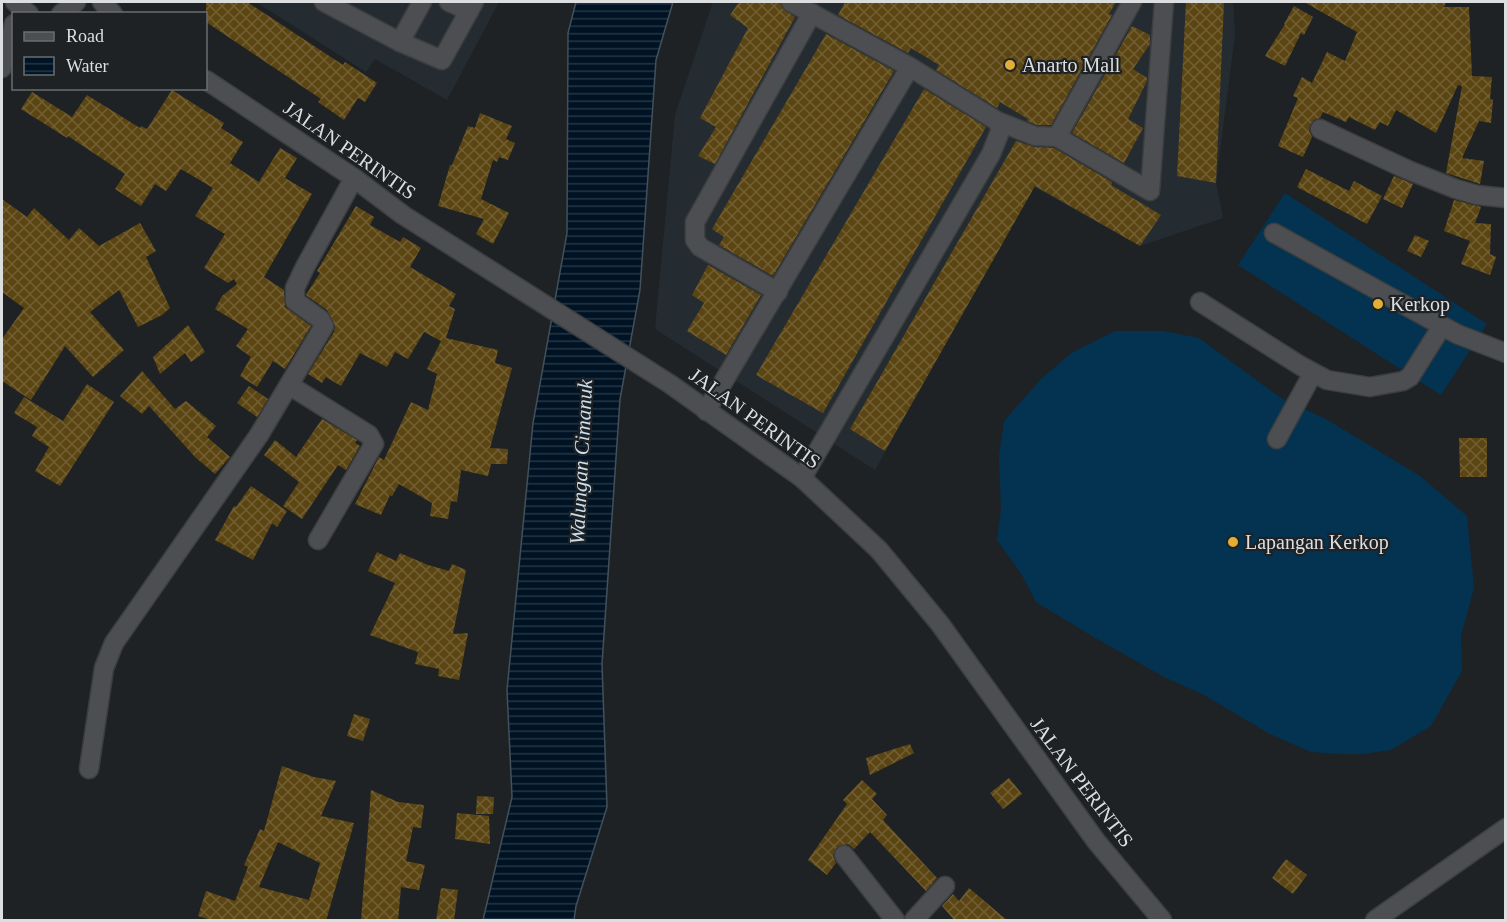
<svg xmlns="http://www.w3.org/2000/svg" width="1507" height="922" font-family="'Times New Roman',serif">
<defs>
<pattern id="water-rules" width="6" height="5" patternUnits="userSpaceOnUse" patternTransform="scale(1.5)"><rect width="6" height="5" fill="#001324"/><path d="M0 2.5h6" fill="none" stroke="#253543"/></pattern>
<pattern id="building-cross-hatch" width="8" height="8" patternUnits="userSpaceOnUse" patternTransform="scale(1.5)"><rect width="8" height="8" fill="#5b4512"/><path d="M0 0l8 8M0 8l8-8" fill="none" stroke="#725f34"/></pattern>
</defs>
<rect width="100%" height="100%" fill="#1f2224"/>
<g fill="#242c32">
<path d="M256,2H499L447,100L375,59L366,72Z"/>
<path d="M713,2H1233L1235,34L1216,183L1223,218L1140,246L1034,187L875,470L655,329L675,115Z"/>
</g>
<g fill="#033350">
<path d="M1285,193L1487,324L1441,395L1238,265Z"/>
<path d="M1115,331H1163L1199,338L1281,398L1326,419L1420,476L1467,516L1474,588L1461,636L1462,671L1431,726L1391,750L1363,754H1340L1311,752L1268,733L1204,695L1166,678L1092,636L1036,602L1022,575L997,540L1001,510L999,456L1004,421L1042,378L1073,352Z"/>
</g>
<path fill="url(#water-rules)" stroke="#42505c" stroke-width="1.5" d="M576,2H673L656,60L640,290L620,399L602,664L607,807L576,906L574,920H483L512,797L507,690L533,423L567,233L568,33Z"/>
<g fill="url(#building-cross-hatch)" fill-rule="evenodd">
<path d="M206,2H247L343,65L345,62L377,83L365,102L358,98L344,120L318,102L321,99L206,22Z"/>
<path d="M739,2H780L782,8L795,17L715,164L698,156L716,127L700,118L748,28L730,15Z"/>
<path d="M845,2H1116L1109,14L1112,15L1051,125H1037L1027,121L1028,119L1000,102L997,108L936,70L939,65L911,48L908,53L838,15Z"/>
<path d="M1186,2H1224L1216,183L1177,176Z"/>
<path d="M1304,2H1446L1444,7H1469L1472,76L1492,77L1490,99L1493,100L1491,123L1479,121L1462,158L1484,161L1480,184L1446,173L1462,86L1458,85L1436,133L1396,110L1388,126L1380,122L1375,130L1349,117L1346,122L1323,112L1320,118L1314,120L1310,125L1309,131L1312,137L1303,157L1278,146L1298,98L1293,96L1302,77L1312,83L1327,52L1345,61L1357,32Z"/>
<path d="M1294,6L1313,17L1304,35L1301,33L1285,66L1265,56L1285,24H1284Z"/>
<path d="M1132,26L1150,35V44L1133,69L1147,78V81L1128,119L1143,128L1124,163L1072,133Z"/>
<path d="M826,34L894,71L773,276L719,245L724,237L712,229Z"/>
<path d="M924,89L986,127L823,413L756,375Z"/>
<path d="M172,90L224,123L221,128L243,142L230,163L259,182L280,148L297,158L285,178L312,194L264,277L284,290L285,307L311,326L285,369L273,361L257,387L240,376L251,357L236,346L248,329L215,309L222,296L237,284L234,279L228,283L204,268L225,234L195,216L213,188L181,169L166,191L155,184L141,206L115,189L125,174L68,136L67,138L21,109L32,92L72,117L87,95L140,128L141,126L147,129Z"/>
<path d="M480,113L512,126L506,139L515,143L508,160L499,157L497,162L493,160L481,199L509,213L493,244L476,234L484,219L438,206L450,165H452L468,126L475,128Z"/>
<path d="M1016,141L1034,147L1054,148L1112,182L1111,185L1161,215L1140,246L1035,186L885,451L850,429Z"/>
<path d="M1306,169L1349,191L1354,181L1382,196L1367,224L1297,187Z"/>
<path d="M1394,176L1413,184L1402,208L1383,199Z"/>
<path d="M2,199L27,217L34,208L69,240L79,228L99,246L140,223L156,251L146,257L170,308L162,315L138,327L119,290L90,312L124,350L93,377L65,346L31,400L2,381V339L24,308L2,292Z"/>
<path d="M1454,200L1481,207L1475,223L1491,224L1490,254L1496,257L1490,275L1461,264L1470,241L1444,231Z"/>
<path d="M356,206L374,217L370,225L400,242L403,237L421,248L410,267L456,294L449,306L455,309L446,338L498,350L495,363L512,368L490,448L508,449L507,464H491L488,476L461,470L457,502L451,501L448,519L430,516L432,503L399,484L392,496L390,495L381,515L355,504L379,457L384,460L411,402L428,410L437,374L427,369L441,341L424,332L408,359L395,352L387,367L360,353L341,386L326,377L322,383L308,374L334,332L335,326L327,310L306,295L320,273L317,271Z"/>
<path d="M1415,235L1429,241L1421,257L1407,251Z"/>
<path d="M708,265L761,295L726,355L687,331L704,303L692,295Z"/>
<path d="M188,325L205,352L191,362L185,353L160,374L153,357Z"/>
<path d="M142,371L175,409L186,401L216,426L207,437L230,457L215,474L195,457L149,406L142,414L120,396Z"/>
<path d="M87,384L114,402L60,486L35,471L49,447L32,436L37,427L14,413L24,397L63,421Z"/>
<path d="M249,386L268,399L257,417L237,403Z"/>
<path d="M322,419L357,440L355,443L360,446L346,470L338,465L302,519L283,506L299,482L264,455L275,440L296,457Z"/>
<path d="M1459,438H1487V477H1460Z"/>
<path d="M251,486L287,511L277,527L272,523L253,560L215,540L234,506L236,507Z"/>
<path d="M377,552L396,561L400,553L428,565L449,571L452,564L466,570L453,634L468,633L459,680L438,676L439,669L415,664L418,652L370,635L395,583L368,571Z"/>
<path d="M354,714L370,719L363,741L347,736Z"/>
<path d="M910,744L914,753L870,775L866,758Z"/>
<path d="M282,766L314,777L336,781L321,816L354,823L326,921H214L198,916L206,891L235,901L248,867L244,865L260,829L264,831ZM278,842L320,863L309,900L259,887Z"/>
<path d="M1009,778L1022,794L1003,809L990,793Z"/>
<path d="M862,780L877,794L872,799L887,815L883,820L937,878L926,891L870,832L854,849L848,844L837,847L833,856L836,863L827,875L808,860L847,804L843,800Z"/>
<path d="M371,790L398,802L424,805L421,828L413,827L406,861L425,865L419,890L401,887L398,921H361Z"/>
<path d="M477,796L494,797L493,814H476Z"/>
<path d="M457,813L489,816L490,844L455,839Z"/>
<path d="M1286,859L1307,875L1293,894L1272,878Z"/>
<path d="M441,888L458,890L454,921H436Z"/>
<path d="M969,888L1008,921H955L942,906L953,894L959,901Z"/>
</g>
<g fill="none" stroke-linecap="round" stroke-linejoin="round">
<defs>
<g id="minor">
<path d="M15,2L29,14"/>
<path d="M102,2L113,14"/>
<path d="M324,2L400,42L442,60L474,2"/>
<path d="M449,2L469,11"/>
<path d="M791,2L910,67L997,121L1001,129L991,154L802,478"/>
<path d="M61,14L76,2"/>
<path d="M400,42L422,2"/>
<path d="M2,68L14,24"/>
<path d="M206,80L354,178L403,215L670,384L802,478L879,550L940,624L1096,841L1162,920"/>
<path d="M997,121L1035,136L1057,137L1132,2"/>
<path d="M1320,129L1408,170L1456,189L1477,195L1506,198"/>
<path d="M1057,137L1150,191L1164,2"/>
<path d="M1274,233L1457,334L1506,353"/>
<path d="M778,292L700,247L695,240V222L812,13"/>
<path d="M1200,302L1301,366L1327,380L1370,387L1403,381L1410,377L1442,326"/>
<path d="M289,385L369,435L374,444L318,540"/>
<path d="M706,411L910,67"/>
<path d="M1277,439L1313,373"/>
<path d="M89,769L104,668L114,643L259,435L324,326L320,319L295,301V288L305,267L354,178"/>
<path d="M844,855L895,920"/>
<path d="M914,920L945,886"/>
<path d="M1375,920L1506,828"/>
</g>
</defs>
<use href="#minor" stroke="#3c3e3f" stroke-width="21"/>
<use href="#minor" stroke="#4c4e51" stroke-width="18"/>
</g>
<g fill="#e3ae35" stroke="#1f2224" stroke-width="2">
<circle cx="1010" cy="65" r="6"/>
<circle cx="1378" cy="304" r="6"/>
<circle cx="1233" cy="542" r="6"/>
</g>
<g text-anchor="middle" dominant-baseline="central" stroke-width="4.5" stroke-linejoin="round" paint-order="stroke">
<g font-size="20" fill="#dcdedf" stroke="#1f2224" text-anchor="start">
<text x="1022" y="65">Anarto Mall</text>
<text x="1390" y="304">Kerkop</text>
<text x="1245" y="542">Lapangan Kerkop</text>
</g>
<g font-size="20" fill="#dcdedf" stroke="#1f2224">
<text transform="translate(350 150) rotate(35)">JALAN PERINTIS</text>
<text transform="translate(755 418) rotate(36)">JALAN PERINTIS</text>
<text transform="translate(1082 782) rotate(53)">JALAN PERINTIS</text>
</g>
<g font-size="21" font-style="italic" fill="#cbdfef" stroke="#1f2224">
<text transform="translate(581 462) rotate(-87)">Walungan Cimanuk</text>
</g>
</g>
<rect width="1507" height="922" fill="none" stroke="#dcdedf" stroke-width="6"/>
<rect x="12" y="12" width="195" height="78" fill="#1f2224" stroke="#6b6d6f" stroke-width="1.5"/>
<rect x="24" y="32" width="30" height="9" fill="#4c4e51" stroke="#6b6d6f" stroke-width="1.5"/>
<text x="66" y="42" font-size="18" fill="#dcdedf">Road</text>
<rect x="24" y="57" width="30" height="18" fill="url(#water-rules)" stroke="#6b6d6f" stroke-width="1.5"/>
<text x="66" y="72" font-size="18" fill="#dcdedf">Water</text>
</svg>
